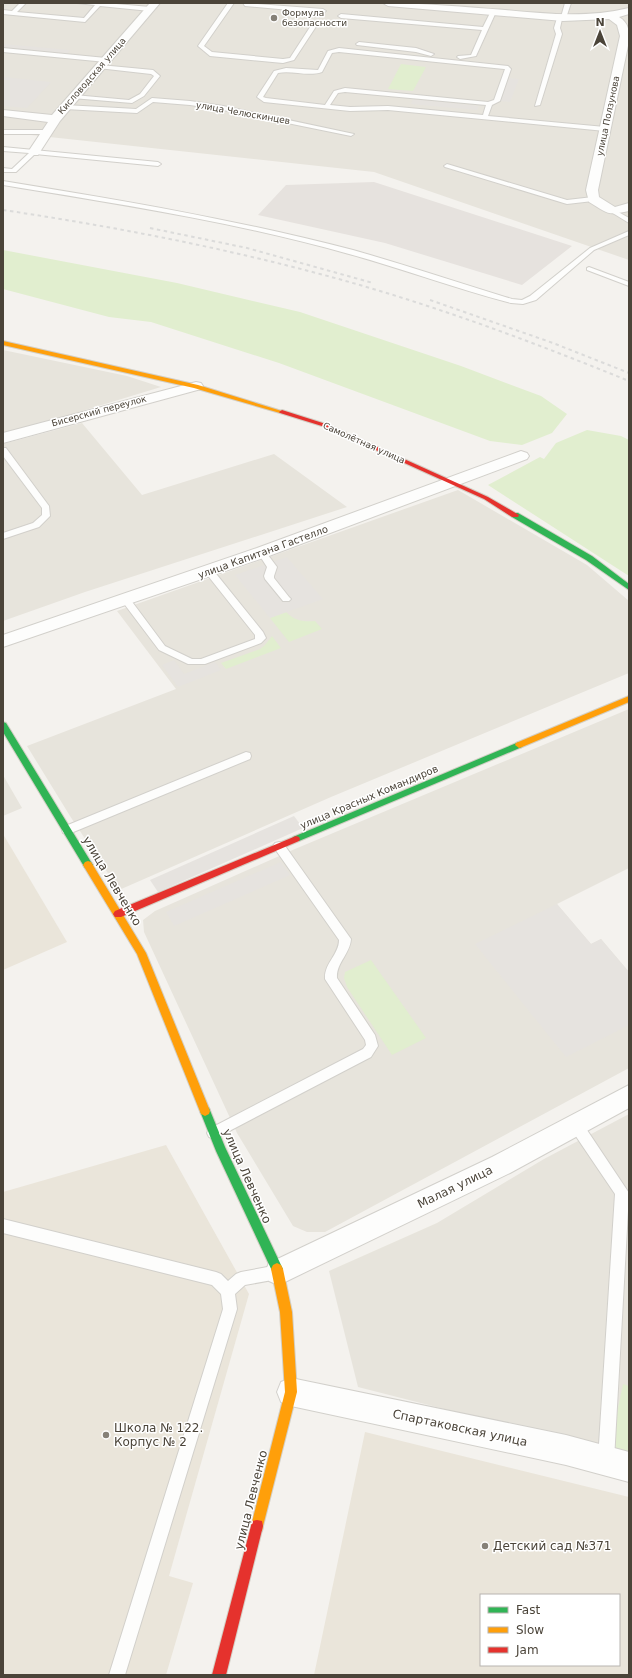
<svg xmlns="http://www.w3.org/2000/svg" width="632" height="1678" font-family="'DejaVu Sans',sans-serif">
<rect width="100%" height="100%" fill="#f4f2ee"/>
<g fill="#e7e4dc">
<path d="M3,3H629V260L374,172L3,132Z"/>
<path d="M3,350L127,376L161,387L3,435Z"/>
<path d="M82,423L142,495L274,454L347,507L85,592L3,621V444Z"/>
<path d="M458,490L587,565L629,601V673L331,797L119,890L70,816L27,746L176,689L117,611Z"/>
<path d="M629,709V868L557,904L591,944L601,939L629,972V1068L325,1232H307L293,1226L237,1133L144,932L143,920L155,911L295,849Z"/>
<path d="M3,775L22,808L3,816Z"/>
<path d="M629,1114V1456L358,1387L329,1271L437,1223L544,1159Z"/>
</g>
<path fill="#e6e2de" d="M374,182L572,246L522,285L385,243L258,215L286,185Z"/>
<g fill="#eae5da" fill-rule="evenodd">
<path d="M3,834L67,942L3,970Z"/>
<path d="M166,1145L249,1294L169,1576L193,1583L166,1675H3V1192Z"/>
<path d="M365,1432L629,1497V1675H314ZM481,1595H619V1665H481Z"/>
</g>
<g fill="#e1eecf">
<path d="M401,64L426,67L413,91L388,89Z"/>
<path d="M3,250L177,283L300,312L461,366L541,396L567,414L552,433L522,445L490,441L279,363L151,322L109,317L3,289Z"/>
<path d="M587,430L621,436L629,440V576L488,485L540,457L544,459L556,443Z"/>
<path d="M286,612C295,621 303,622 315,621L322,629L289,642L270,618Z"/>
<path d="M272,636L281,648L226,669L221,663L260,649L265,645Z"/>
<path d="M371,960L426,1038L392,1055L347,987L344,978L345,972Z"/>
<path d="M623,1384L629,1386V1453L610,1447Z"/>
</g>
<g fill="#e6e3df">
<path d="M3,44L70,50L67,54L3,48Z"/>
<path d="M3,77L51,82L27,108L3,106Z"/>
<path d="M509,78L519,79L510,102L500,101Z"/>
<path d="M413,99L479,106L477,110L411,104Z"/>
<path d="M287,557L323,599L270,618L235,575Z"/>
<path d="M174,660L184,674L215,662L221,670L178,687L162,665Z"/>
<path d="M294,816L303,828L158,892L150,880Z"/>
<path d="M281,862L290,875L174,926L166,912Z"/>
<path d="M557,904L591,944L601,939L629,972V1025L566,1057L475,944Z"/>
</g>
<g fill="none" stroke-linecap="round" stroke-linejoin="round">
<defs>
<g id="lane">
<path d="M20,3H26L17,12L84,18L95,5L77,3H105L150,7L153,9L150,11L100,6L85,22L3,14V10L12,11Z"/>
<path d="M228,3H234L204,46L212,52L283,59L290,58L312,24L317,25L294,60L283,63L210,56L198,46Z"/>
<path d="M243,3L323,9L326,11L323,13L245,6Z"/>
<path d="M565,3H571L566,18L562,19L560,28L562,34L540,105L535,106L556,34L554,28L557,18L561,17Z"/>
<path d="M491,11L496,12L476,56L460,59L457,57L458,56L471,55L482,30L341,18L338,16L341,14L483,27Z"/>
<path d="M359,42L416,48L434,54L431,56L416,52L357,45L356,44Z"/>
<path d="M3,48L106,58L109,60L106,62L3,52Z"/>
<path d="M339,48L508,66L511,69L500,101L492,105L488,116L605,127L608,129L605,131L388,110L350,111L264,102L257,97L274,71L286,68L318,70L328,51ZM339,52L504,69H505L494,100L488,102L345,88L334,91L325,105L266,98L263,97L278,73C292,70 308,77 322,72L332,53ZM345,92L486,105L483,115L388,106L350,107L330,105L338,93Z"/>
<path d="M100,65L153,70L160,76L144,96L132,103L72,98V96L74,95L129,100L140,94L154,76L151,74L98,68L97,67Z"/>
<path d="M152,98L190,101L223,106L354,134L351,136L223,110L190,105L153,102L137,113L65,109L62,107L65,105L136,109Z"/>
<path d="M3,130H47L50,132L47,134H3Z"/>
<path d="M3,147L158,162L161,164L158,166L35,154L16,172H3V168L12,169L29,153L3,151Z"/>
<path d="M447,164L567,200L593,197L596,199L593,201L567,204L445,167L444,166Z"/>
<path d="M3,181C120,200 238,220 353,250C406,265 459,283 512,299L522,300L530,296L590,248L629,231V235L594,250L536,300L523,304L511,303C456,289 404,269 349,254C236,222 119,204 3,185Z"/>
<path d="M613,209L629,218V223L611,212L610,211Z"/>
<path d="M589,267L629,282V286L587,270V268Z"/>
<path d="M3,448H6L49,506L50,516L39,527L3,539V533L33,523L42,515V508L3,456Z"/>
<path d="M262,550L265,551L277,567L274,576V578L289,597L291,599L289,601H283L265,579L264,576L267,567L258,553Z"/>
<path d="M210,569L213,570L263,632L266,638L261,643L205,664H188L159,650L122,601L124,599H130L165,646L192,659H201L255,639V635L205,572Z"/>
<path d="M246,752L250,753L251,756L250,759L71,833L67,834L63,833L62,830L63,827Z"/>
<path d="M279,842L283,843L351,939C350,954 336,963 337,978L375,1035L378,1046L371,1057L214,1139L209,1137L207,1133L209,1129L363,1049L366,1045L365,1040L325,979C324,963 339,955 339,940L275,849L273,846L275,843Z"/>
<path d="M576,1119L581,1121L629,1193L614,1460L611,1465L606,1468L601,1465L598,1460L615,1194L571,1129L569,1125L571,1121Z"/>
<path d="M3,1219L216,1272L221,1274L228,1281L236,1274L241,1272L278,1265L283,1267L285,1272L283,1277L278,1279L245,1285L235,1294L237,1309L125,1675H109L223,1309L221,1294L212,1285L3,1233Z"/>
</g>
<g id="street">
<path d="M150,3H160L60,121L38,155H30L28,152L48,122L3,116V110L52,115Z"/>
<path d="M383,3C424,3 464,7 505,10C547,14 588,18 629,8V14L619,17C629,23 629,31 629,41L598,190L599,197L615,207L629,203V211C606,216 608,213 589,202L586,190L620,36L617,25L609,19L563,21L388,6Z"/>
<path d="M196,382L201,383L203,386L201,389L3,443V433Z"/>
<path d="M521,451L527,453L529,456L527,459L269,556L3,647V635L257,548Z"/>
<path d="M629,1085V1108L510,1173L287,1281L278,1285L269,1281L265,1272L269,1263L492,1157Z"/>
<path d="M291,1378L566,1435L629,1452V1482L566,1465L291,1406L281,1402L277,1392L281,1382Z"/>
</g>
<g id="fast">
<path d="M512,513H518L592,556L629,584V590L586,560L512,517Z"/>
<path d="M3,722L6,723L91,862L93,865L91,868H85L3,732Z"/>
<path d="M519,742L523,745L522,747L299,841H293L292,839L293,837Z"/>
<path d="M205,1106L209,1108L225,1147L281,1265L283,1269L281,1273L277,1275L273,1273L216,1151L200,1111L201,1108Z"/>
</g>
<g id="slow">
<path d="M3,341L198,385L285,412L280,413L194,388L3,345Z"/>
<path d="M629,696V702L522,747L519,748L515,745L516,743Z"/>
<path d="M88,861L91,862L146,953L210,1111L209,1114L205,1116L201,1114L137,954L83,865L85,862Z"/>
<path d="M277,1263L281,1265L283,1269L292,1312L297,1392L263,1526L262,1531L257,1532L252,1531L251,1526L285,1392L280,1312L271,1269L273,1265Z"/>
</g>
<g id="jam">
<path d="M282,410L329,425L488,497L519,515L518,517H512L484,499L325,427L280,413L279,412Z"/>
<path d="M296,836L299,837L300,839L299,841L121,917H115L113,914L115,911Z"/>
<path d="M257,1520L262,1521L263,1526L226,1675H212L251,1526L252,1521Z"/>
</g>
</defs>
<use href="#lane" stroke="#d2d0cb" stroke-width="2"/>
<use href="#street" stroke="#d2d0cb" stroke-width="2"/>
<use href="#fast" stroke="#d3cfc5" stroke-width="2"/>
<use href="#slow" stroke="#d3cfc5" stroke-width="2"/>
<use href="#jam" stroke="#d3cfc5" stroke-width="2"/>
<use href="#lane" fill="#fdfdfc" fill-rule="evenodd"/>
<use href="#street" fill="#fdfdfc" fill-rule="evenodd"/>
<use href="#fast" fill="#30b455" fill-rule="evenodd"/>
<use href="#slow" fill="#ff9f0a" fill-rule="evenodd"/>
<use href="#jam" fill="#e5322d" fill-rule="evenodd"/>
<g stroke="#dbdbda" stroke-width="2" stroke-dasharray="3.5 3.5" stroke-linecap="butt">
<path d="M3,210C110,226 215,246 320,274C426,302 528,340 629,381"/>
<path d="M150,228L247,248L373,283"/>
<path d="M430,300L553,343L629,373"/>
</g>
</g>
<g fill="#868178" stroke="#fff" stroke-width="1.5">
<circle cx="274" cy="18" r="4"/>
<circle cx="106" cy="1435" r="4"/>
<circle cx="485" cy="1546" r="4"/>
</g>
<g text-anchor="middle" dominant-baseline="central" stroke-width="3" stroke-linejoin="round" paint-order="stroke">
<g font-size="9" fill="#4b4439" stroke="#fff" text-anchor="start">
<text x="282" y="13">Формула<tspan x="282" dy="10">безопасности</tspan></text>
</g>
<g font-size="9" fill="#4b4439" stroke="#fff">
<text transform="translate(92 76) rotate(-49)">Кисловодская улица</text>
<text transform="translate(243 113) rotate(10)">улица Челюскинцев</text>
<text transform="translate(608 116) rotate(-78)">улица Ползунова</text>
<text transform="translate(99 411) rotate(-15)">Бисерский переулок</text>
<text transform="translate(364 443) rotate(24)">Самолётная улица</text>
</g>
<g font-size="10" fill="#4b4439" stroke="#fff">
<text transform="translate(263 552) rotate(-20)">улица Капитана Гастелло</text>
<text transform="translate(369 797) rotate(-23)">улица Красных Командиров</text>
</g>
<g font-size="12" fill="#4b4439" stroke="#fff">
<text transform="translate(112 881) rotate(59)">улица Левченко</text>
<text transform="translate(247 1176) rotate(66)">улица Левченко</text>
<text transform="translate(455 1187) rotate(-26)">Малая улица</text>
<text transform="translate(460 1428) rotate(12)">Спартаковская улица</text>
<text transform="translate(251 1500) rotate(-76)">улица Левченко</text>
</g>
<g font-size="12" fill="#4b4439" stroke="#fff" text-anchor="start">
<text x="114" y="1428">Школа № 122.<tspan x="114" dy="14">Корпус № 2</tspan></text>
<text x="493" y="1546">Детский сад №371</text>
</g>
</g>
<rect width="632" height="1678" fill="none" stroke="#4b4439" stroke-width="8"/>
<rect x="480" y="1594" width="140" height="72" fill="#ffffff" stroke="#b7b4b0"/>
<rect x="488" y="1607" width="20" height="6" fill="#30b455" stroke="#b7b4b0"/>
<text x="516" y="1614" font-size="12" fill="#4b4439">Fast</text>
<rect x="488" y="1627" width="20" height="6" fill="#ff9f0a" stroke="#b7b4b0"/>
<text x="516" y="1634" font-size="12" fill="#4b4439">Slow</text>
<rect x="488" y="1647" width="20" height="6" fill="#e5322d" stroke="#b7b4b0"/>
<text x="516" y="1654" font-size="12" fill="#4b4439">Jam</text>
<g transform="translate(600 32)" stroke="#ffffff" stroke-width="3" paint-order="stroke">
<path d="M0-3L7 15L0 10L-7 15Z" fill="#4b4439"/>
<text y="-6" font-size="11" font-weight="bold" text-anchor="middle" fill="#4b4439">N</text>
</g>
</svg>
